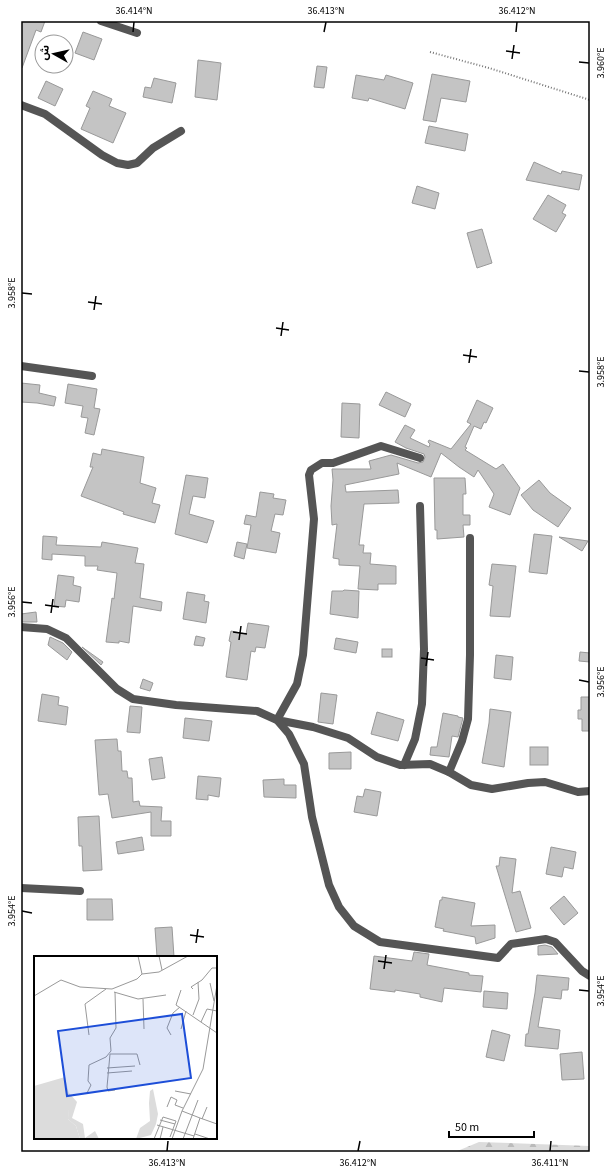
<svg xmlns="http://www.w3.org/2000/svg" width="611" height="1173" font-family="'Source Sans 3','Noto Sans Arabic',sans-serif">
<defs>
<pattern id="forest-firs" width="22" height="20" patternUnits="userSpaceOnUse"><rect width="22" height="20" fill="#dcdcdc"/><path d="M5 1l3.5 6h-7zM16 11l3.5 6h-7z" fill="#bbb"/></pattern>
</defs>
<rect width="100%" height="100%" fill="#fff"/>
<path fill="url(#forest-firs)" d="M479,1142L590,1146V1152H455Z"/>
<g fill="#c4c4c4" stroke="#999">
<path d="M21,21H45L41,32L36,30L22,68H21Z"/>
<path d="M83,32L102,39L94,60L75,53Z"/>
<path d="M198,60L221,63L217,100L195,97Z"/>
<path d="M317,66L327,67L324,88L314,87Z"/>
<path d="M432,74L470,81L466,102L441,98L436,122L423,120Z"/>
<path d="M356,75L384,80L386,75L413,83L405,109L369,98L368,101L352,98Z"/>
<path d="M154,78L176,83L172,103L143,97L145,87L151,88Z"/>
<path d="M46,81L63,89L55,106L38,98Z"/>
<path d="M93,91L112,99L109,106L126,113L113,143L81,129L90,108L86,106Z"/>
<path d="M429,126L468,134L465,151L425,143Z"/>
<path d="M534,162L561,174L562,171L582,175L579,190L526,180Z"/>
<path d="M417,186L439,193L435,209L412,203Z"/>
<path d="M548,195L566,205L562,213L566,215L556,232L533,219Z"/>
<path d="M482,229L492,263L477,268L467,233Z"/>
<path d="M21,383L40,385L39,393L56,397L54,406L37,403L21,402Z"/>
<path d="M68,384L97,389L94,408L100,409L94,435L85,433L88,418L81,417L83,406L65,403Z"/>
<path d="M386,392L411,404L405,417L379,405Z"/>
<path d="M477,400L493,408L486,423L484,422L481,429L474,426L465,447L467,448L465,450L496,469L503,464L520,488L510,515L489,507L494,494L478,470L474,477L459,467L441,453L431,477L397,463L399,474L345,485L346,492L398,490L399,503L364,504L359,545H364L363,553H371L370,564L396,566V584H378V590L358,589L360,566L339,565V559L333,558L337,524L332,525L331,506L333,480L332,469H371L369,461L391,455L418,463L423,462L425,457L424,454L406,448L395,442L405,425L415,430L410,438L429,447L430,444L428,442L429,440L451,449L471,424L467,422Z"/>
<path d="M342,403L360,404L359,438L341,437Z"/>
<path d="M102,449L144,457L140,483L156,488L152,503L160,505L155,523L123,514L124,512L81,496L93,467H90L93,453L101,455Z"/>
<path d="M186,475L208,478L205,498L193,496L189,514L214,521L207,543L175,534Z"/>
<path d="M434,478H465L466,494H463V515H470V525H463L464,537L437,539V530H435Z"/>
<path d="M539,480L550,493L571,508L558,527L533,510L521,495Z"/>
<path d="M260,492L274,494L273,498L286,500L283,515L275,514L271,531L280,533L276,553L247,548L251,525L244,524L246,515L256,517Z"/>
<path d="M534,534L552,536L547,574L529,572Z"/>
<path d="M43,536L57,537L56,545L101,547L102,542L138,548L135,563L144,564L140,598L162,602L161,611L133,606L129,643L119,641V643L106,642L112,598L114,599L117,573L97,570L98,566H85V556L52,554V560L42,559Z"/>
<path d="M559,537L588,541L582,551Z"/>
<path d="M237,542L247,544L244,559L234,556Z"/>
<path d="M492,564L516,566L510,617L490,616L493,586L489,585Z"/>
<path d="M58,575L74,577L73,585L81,587L79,602L66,600L65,607L54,606Z"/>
<path d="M344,590L359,591L358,618L330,614L332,591H343Z"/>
<path d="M187,592L205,595L204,601L209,602L206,623L183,619Z"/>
<path d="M36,612L37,622H21V614Z"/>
<path d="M248,623L269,626L265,648L256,647L255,652L251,651L247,680L226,677L231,642L229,641L231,631L246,634Z"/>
<path d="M196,636L205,638L203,646L194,645Z"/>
<path d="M50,637L63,643L72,652L67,660L48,645Z"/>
<path d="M336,638L358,642L356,653L334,649Z"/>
<path d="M82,647L103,662L101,665Z"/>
<rect x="382" y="649" width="10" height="8"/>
<path d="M580,652L590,653V662L579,661Z"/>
<path d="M496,655L513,657L511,680L494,678Z"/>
<path d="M143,679L153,683L150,691L140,688Z"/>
<path d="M321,693L337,695L333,724L318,722Z"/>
<path d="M42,694L59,697L58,705L68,707L66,725L38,721Z"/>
<path d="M581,697H590V731H582V719H578V710H581Z"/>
<path d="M130,706L142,707L140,733L127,732Z"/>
<path d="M490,709L511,712L504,767L482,763L489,723Z"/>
<path d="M377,712L404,720L398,741L371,734Z"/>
<path d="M443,713L458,716V717L463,718L458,737L452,736L449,757L430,755L431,747H437Z"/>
<path d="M185,718L212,721L209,741L183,738Z"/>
<path d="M117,739L118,751H121L122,771H127L128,778H132L133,802L139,801L140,806L162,807L161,821H171V836H151V812L112,818L108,794L99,795L95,740Z"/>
<rect x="530" y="747" width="18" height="18"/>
<path d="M351,752V769H329V753Z"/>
<path d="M162,757L165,778L152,780L149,759Z"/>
<path d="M198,776L221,778L219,797L208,795V800L196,799Z"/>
<path d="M284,779V785H296V798L264,797L263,780Z"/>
<path d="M365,789L381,792L377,816L354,812L357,796L363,797Z"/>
<path d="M99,816L102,870L83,871L82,846H79L78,817Z"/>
<path d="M142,837L144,850L118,854L116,842Z"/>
<path d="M551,847L576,852L573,869L564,867L562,877L546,874Z"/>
<path d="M500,857L516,859L512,893L520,891L531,928L516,932L496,866H499Z"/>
<path d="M564,896L578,913L564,925L550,908Z"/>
<path d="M442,897L475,903L471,926L495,925V938L476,944L475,937L443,931L444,929L435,927L440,900H442Z"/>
<path d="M87,899H112L113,920H87Z"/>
<path d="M172,927L174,957H157L155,928Z"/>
<path d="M545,945L552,947L558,954L538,955V946Z"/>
<path d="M414,952L429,954L427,965L469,973V975L483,976L481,992L444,988L442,1002L420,997V994L395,990V992L370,989L374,956L412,961Z"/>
<path d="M537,975L569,978L568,990H562L561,999L543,997L538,1027L560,1030L558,1049L525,1046L526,1034H528L535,993Z"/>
<path d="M484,991L508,993L507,1009L483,1007Z"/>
<path d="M492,1030L510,1035L504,1061L486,1057Z"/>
<path d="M582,1052L584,1079L562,1080L560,1054Z"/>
</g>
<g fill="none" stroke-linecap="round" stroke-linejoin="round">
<path stroke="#777" stroke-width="2" stroke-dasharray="1 2" stroke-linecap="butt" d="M430,52L489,68L590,100"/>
<g stroke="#555" stroke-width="8">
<path d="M101,21L137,33"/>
<path d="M21,105L45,114L102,155L117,163L128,165L137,163L153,148L181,131"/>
<path d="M21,366L92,376"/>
<path d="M420,458L381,446L333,463H322L311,470L309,475L314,519L303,655L297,684L277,720L313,727L348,738L377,757L400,765L430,764L449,772L471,785L492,789L528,783L545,782L578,792L590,791"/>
<path d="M21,627L47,629L66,638L117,689L133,699L176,705L257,711L277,720L289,734L304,764L312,817L329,885L339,907L354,926L380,942L498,958L511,944L546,939L555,942L582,971L590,976"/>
<path d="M404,765L415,739L422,704L424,649L420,506"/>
<path d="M449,772L462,741L468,719L470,655V538"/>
<path d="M21,888L80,891"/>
</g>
</g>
<path fill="none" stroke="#000" stroke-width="1.5" d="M133,32L134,22M324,32L326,22M516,32L517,22M506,51L520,53M512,59L514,45M579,62L589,63M22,293L32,294M88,302L102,304M94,310L96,296M276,328L289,330M281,336L283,322M463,355L477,357M469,363L471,349M579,371L589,372M22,602L32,603M45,605L59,607M51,613L53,599M233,632L247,634M239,640L241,626M421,658L434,660M426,666L428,652M579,680L589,682M22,911L32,913M190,935L204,937M196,943L198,929M378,961L392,963M384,969L386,955M579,990L589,991M167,1151L168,1141M358,1151L360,1141M550,1151L551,1141"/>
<g transform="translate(34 956)">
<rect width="183" height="183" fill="#fff"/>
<path d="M119,133L124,158L122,168L117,179L102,183L106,172L116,165L115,147L116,135ZM35,137L43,146L38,162L49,168L51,182L61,175L65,183H46L42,170L34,163Z" fill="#dcdcdc"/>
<path d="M31,121L36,143L34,163L42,170L46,183H0V130Z" fill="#dcdcdc"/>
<path fill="none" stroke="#999" stroke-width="1" d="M104,0L108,18M125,0L128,14M176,27L180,45M159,33L157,31L168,24L178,12H183M147,34L142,49L183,77M80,36L104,43L132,39M0,40L27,24L46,31L78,33L103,23L108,18L125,16L154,0M109,43L110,73M159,59L165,43L164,26M167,66L173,53L183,55M147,73L152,55M55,79L51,48L72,33M137,79L133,72L139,57L146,51M73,112L101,110M73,117L98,115M81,134L74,135L73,131L76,98H103L106,109M141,135L157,138M53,137L57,129L54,125L55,109L72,101L77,95L76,82L82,72L81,36M133,151L137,141L143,144L141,149L149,152M148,155L166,162L159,183M166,162L183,168M168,163L173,151M126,164L141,168M123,169L160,180M161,178L176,183M120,183L129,161L142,165L136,181M126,183L129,171M138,183L148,155L169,113L183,29M149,183L164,144"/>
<path fill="#1d4ed8" fill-opacity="0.15" stroke="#1d4ed8" stroke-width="2" d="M148,58L157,122L33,140L24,75Z"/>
<rect width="183" height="183" fill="none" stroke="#000" stroke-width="2"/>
</g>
<rect width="611" height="1173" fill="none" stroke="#ffffff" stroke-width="44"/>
<g transform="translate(54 54) rotate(278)"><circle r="19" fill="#ffffff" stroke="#999999"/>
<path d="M0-3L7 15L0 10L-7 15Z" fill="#000000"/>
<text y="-6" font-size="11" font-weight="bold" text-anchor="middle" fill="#000000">ش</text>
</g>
<path d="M449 1131v6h85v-6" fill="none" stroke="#000000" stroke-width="2"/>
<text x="455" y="1131" font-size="12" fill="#000000" stroke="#ffffff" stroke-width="3" paint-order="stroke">50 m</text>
<rect x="22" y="22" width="567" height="1129" fill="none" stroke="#000" stroke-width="1.5"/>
<g font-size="10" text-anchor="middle" fill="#000">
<text x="134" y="14">36.414°N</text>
<text x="326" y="14">36.413°N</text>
<text x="517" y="14">36.412°N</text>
<text transform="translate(600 63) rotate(-90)" y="4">3.960°E</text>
<text transform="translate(11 293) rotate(-90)" y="4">3.958°E</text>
<text transform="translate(600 372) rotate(-90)" y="4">3.958°E</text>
<text transform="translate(11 602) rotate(-90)" y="4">3.956°E</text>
<text transform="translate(600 682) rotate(-90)" y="4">3.956°E</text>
<text transform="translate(11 911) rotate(-90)" y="4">3.954°E</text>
<text transform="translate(600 991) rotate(-90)" y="4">3.954°E</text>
<text x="167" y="1166">36.413°N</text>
<text x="358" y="1166">36.412°N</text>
<text x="550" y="1166">36.411°N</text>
</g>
</svg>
